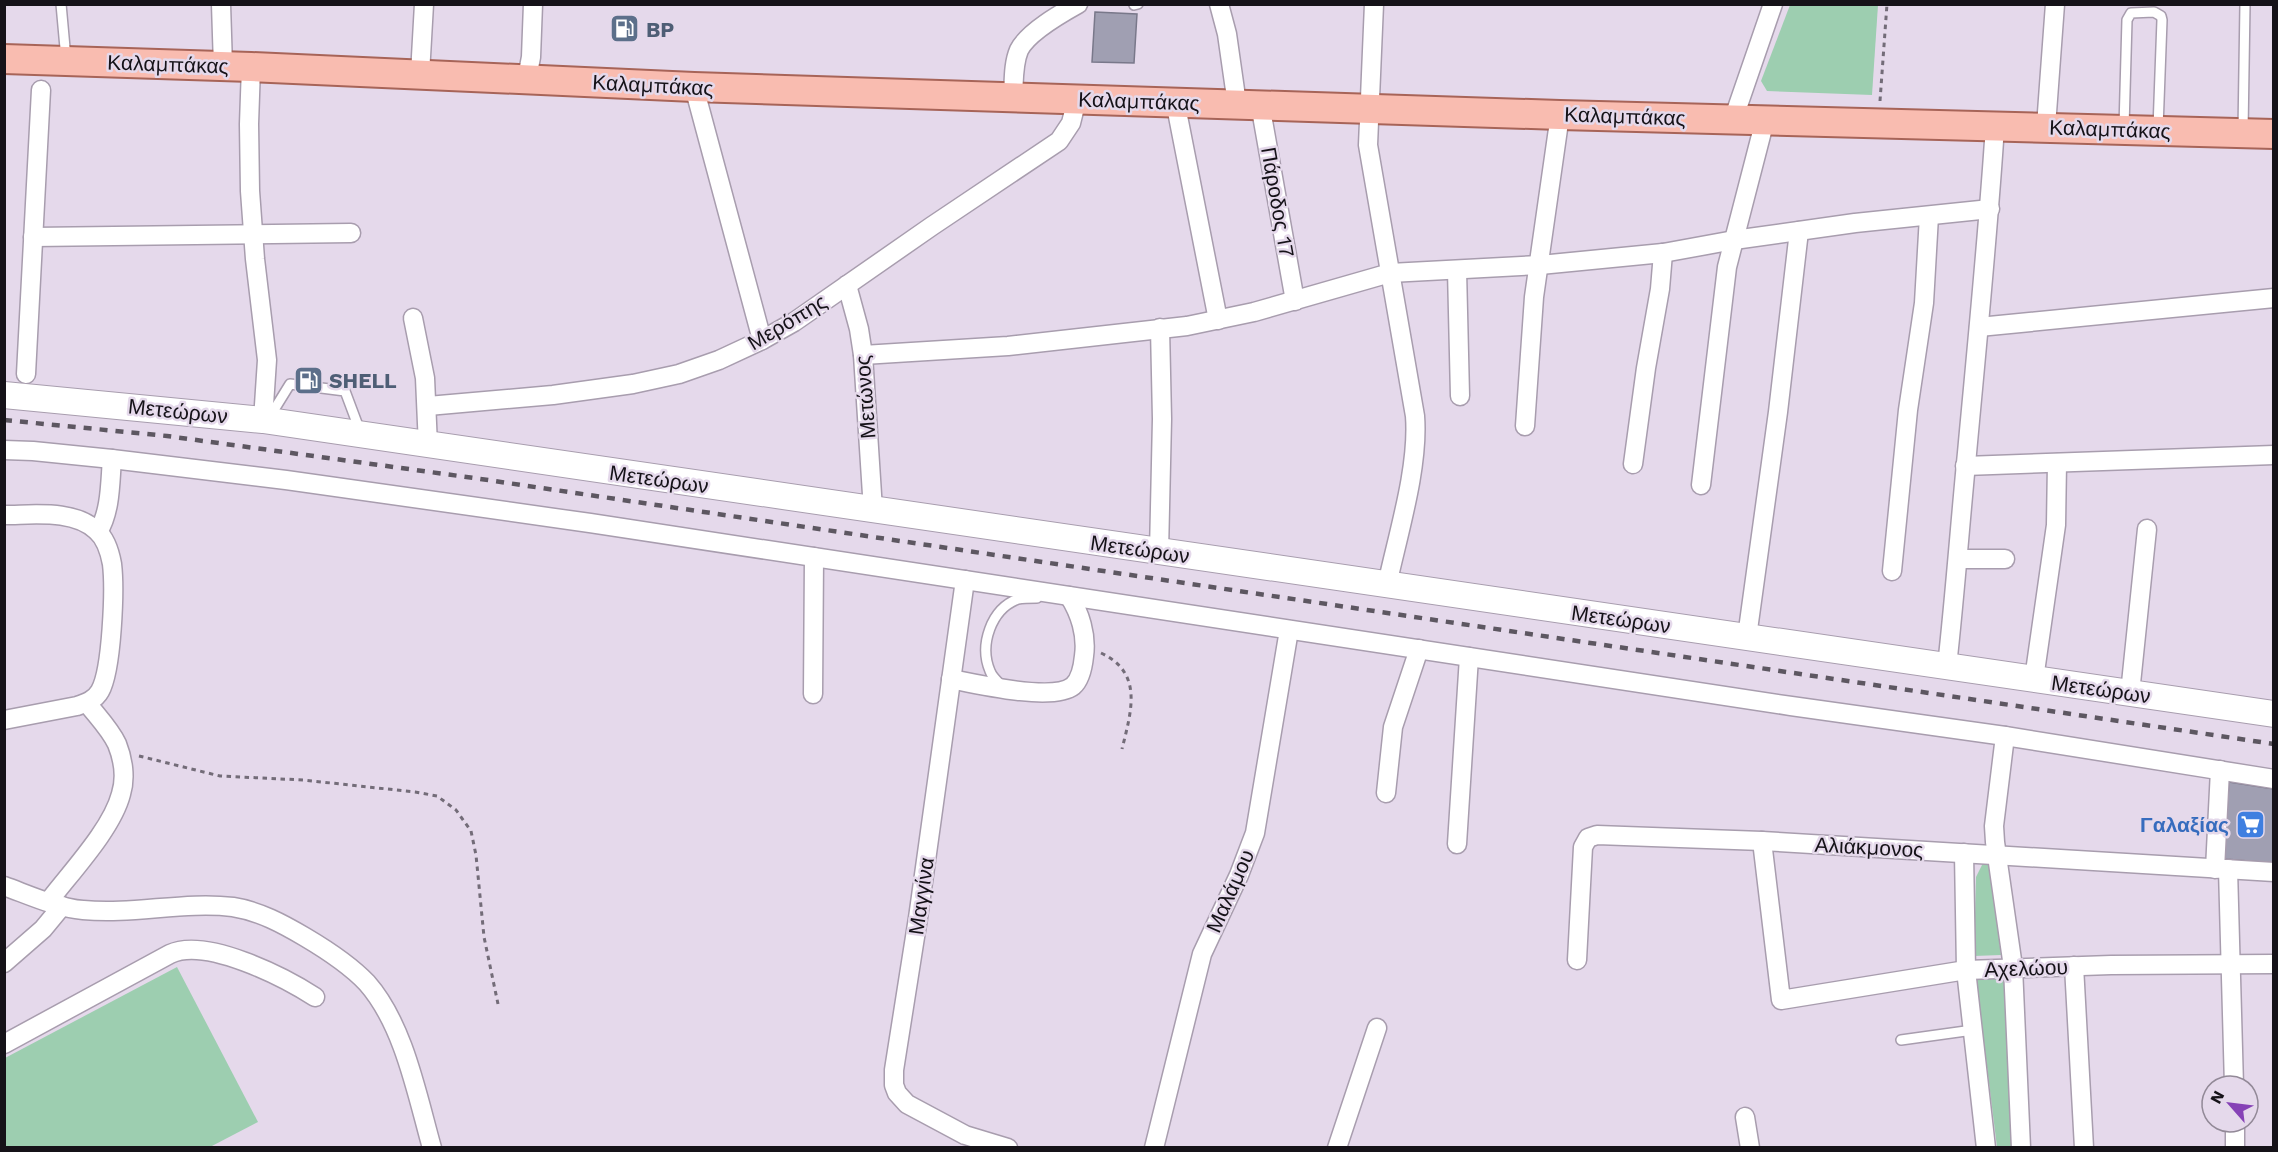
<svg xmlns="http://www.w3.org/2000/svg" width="2278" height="1152" font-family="'Work Sans',sans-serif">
<rect width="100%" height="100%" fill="#e5d9eb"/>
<g fill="#9dceb0">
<path d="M1790,5H1878L1872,95L1767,91L1761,81Z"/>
<path d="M1989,860L2001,955L1974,956L1976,877L1984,861Z"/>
<path d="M177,967L258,1122L210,1147H5V1058Z"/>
<path d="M2006,974L2016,1147H1997L1976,979Z"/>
</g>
<g fill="#a09fb2" stroke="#79788a" stroke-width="1.5">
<path d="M1095,12L1137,14L1134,63L1092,62Z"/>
<path d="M2229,782L2274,789V863L2224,859Z"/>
</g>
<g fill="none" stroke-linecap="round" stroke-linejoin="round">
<defs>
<g id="lane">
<path d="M61,4L66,59"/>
<path d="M1134,5L1138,4"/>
<path d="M2124,127L2127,20L2131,13L2154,12L2161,16L2162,20L2158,128"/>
<path d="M2243,131L2245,4"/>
<path d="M269,418L290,384L345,391L360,431"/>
<path d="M1002,686C998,682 992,677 990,671C979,645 991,609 1018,599C1024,598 1031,598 1037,598"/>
<path d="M1901,1040L1973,1030"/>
</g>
<g id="street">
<path d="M221,4L223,66"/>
<path d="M1219,4L1227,34L1237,104"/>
<path d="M1374,4L1368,145L1415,416C1419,467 1398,534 1387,585"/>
<path d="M251,67L249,124L250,191L255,259L267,360L263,420"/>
<path d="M420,74L424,4"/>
<path d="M527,78L531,57L533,4"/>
<path d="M694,87L762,340"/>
<path d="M1013,96C1014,81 1013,64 1019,50C1028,32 1060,14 1078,4"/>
<path d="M1175,101L1218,320"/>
<path d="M1260,104L1295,301"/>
<path d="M1733,120L1773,4"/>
<path d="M2046,126L2055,4"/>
<path d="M33,237L351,233"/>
<path d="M1457,270L1460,396"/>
<path d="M847,285L859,329L863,355L873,510"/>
<path d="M413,318L425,378L428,446"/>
<path d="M1979,327L2274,298"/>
<path d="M863,355L1008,346L1187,326L1254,312L1390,273L1540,265L1663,253L1734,240L1855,223L1990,209"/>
<path d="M26,374L41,90"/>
<path d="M428,406L553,395L633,384L679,374L719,360L762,340L794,322L932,226L1059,141L1071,123L1077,99"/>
<path d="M1525,426L1534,297L1560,115"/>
<path d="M4,450L33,451L112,459L286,480L590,523L1791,706L2005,736L2274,779"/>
<path d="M1633,464L1646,368L1660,289L1663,253"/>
<path d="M1965,466L2274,455"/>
<path d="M1701,485L1727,267L1765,120"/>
<path d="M4,515C33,515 74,509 97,531C106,539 110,553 112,564C115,589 112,670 100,691C95,700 86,703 77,706L4,720"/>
<path d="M98,532C111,511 110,482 112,459"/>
<path d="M1159,552L1162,419L1160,328"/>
<path d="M1959,559H2005"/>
<path d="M1892,571L1908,410L1924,303L1929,216"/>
<path d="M965,580L918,918L894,1070V1085L897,1093L907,1104L965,1135L1008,1148"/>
<path d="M1747,637L1778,412L1799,231"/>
<path d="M1947,666C1955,595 1960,524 1967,453C1977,344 1988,235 1995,126"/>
<path d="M951,679C976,684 1053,702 1073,686C1081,679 1083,666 1084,656C1087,635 1080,613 1069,596"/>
<path d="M2034,679L2056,525L2057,463"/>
<path d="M2130,693L2147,529"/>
<path d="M813,694L814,557"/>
<path d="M2005,736L1994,826L1995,842L2013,967L2021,1148"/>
<path d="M1386,793L1393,727L1419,649"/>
<path d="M1762,841L1781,1000L1966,970L2111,965L2274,964"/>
<path d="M1457,844L1469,657"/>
<path d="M1964,853L1966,970L1986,1148"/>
<path d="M2215,869L2220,770"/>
<path d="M2228,869L2234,1086"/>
<path d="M4,886C29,895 57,908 83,910C133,915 184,901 233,907C259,911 283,924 305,937C327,950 349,964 367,983C404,1025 417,1095 432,1148"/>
<path d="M49,901C71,872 112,829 121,794C126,778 123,759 117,744C110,729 97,716 87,703"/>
<path d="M1577,960L1583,847L1588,838L1597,835L1762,841L2274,872"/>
<path d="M4,963L43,929L62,906"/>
<path d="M2074,966L2084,1148"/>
<path d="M4,1044L170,954C206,937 284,977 315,997"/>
<path d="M1745,1117L1750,1148"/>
<path d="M2235,1122V1148"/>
<path d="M1154,1148L1202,954L1239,875L1255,833L1289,630"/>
<path d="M1337,1148L1377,1028"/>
</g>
<path id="secondary" d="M4,395L263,420L2274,714"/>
<path id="primary" d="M4,59L251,67L694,87L1560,115L2274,134"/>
</defs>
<use href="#lane" stroke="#a89dae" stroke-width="12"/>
<use href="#street" stroke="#a89dae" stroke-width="21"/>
<use href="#secondary" stroke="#a89dae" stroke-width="28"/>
<use href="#primary" stroke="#a76458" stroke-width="32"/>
<g stroke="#736c78" stroke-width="3" stroke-dasharray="4.5 4.5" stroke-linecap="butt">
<path d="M1880,101L1887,4"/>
<path d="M1101,653C1144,673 1131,712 1122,749"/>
<path d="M139,756L220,776L303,780L415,792L437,796L456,810L471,831L476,855L484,937L498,1004"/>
</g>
<use href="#lane" stroke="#fff" stroke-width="9"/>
<use href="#street" stroke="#fff" stroke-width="18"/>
<use href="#secondary" stroke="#fff" stroke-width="26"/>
<use href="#primary" stroke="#f9bcb0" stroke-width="28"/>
<path stroke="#5d5761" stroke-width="4.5" stroke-dasharray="8 8" stroke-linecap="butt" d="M4,420L167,436L474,478L2274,744"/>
</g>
<defs>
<symbol id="fuel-square" viewBox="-11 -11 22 22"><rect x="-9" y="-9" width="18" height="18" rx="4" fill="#5c6f8a" stroke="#e5d9eb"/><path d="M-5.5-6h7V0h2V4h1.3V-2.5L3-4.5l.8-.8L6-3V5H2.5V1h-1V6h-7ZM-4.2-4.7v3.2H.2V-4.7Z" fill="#fff"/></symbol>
<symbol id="supermarket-square" viewBox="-11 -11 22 22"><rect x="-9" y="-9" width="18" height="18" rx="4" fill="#3f7fe0" stroke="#e5d9eb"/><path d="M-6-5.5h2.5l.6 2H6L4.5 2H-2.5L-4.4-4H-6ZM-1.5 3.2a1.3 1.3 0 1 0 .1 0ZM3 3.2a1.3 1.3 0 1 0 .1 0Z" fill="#fff"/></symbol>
</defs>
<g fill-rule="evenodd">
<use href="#fuel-square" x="608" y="12" width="33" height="33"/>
<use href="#fuel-square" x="292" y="364" width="33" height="33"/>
<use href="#supermarket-square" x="2234" y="808" width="33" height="33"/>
</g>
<g text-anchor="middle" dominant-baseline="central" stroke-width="5" stroke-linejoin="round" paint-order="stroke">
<g font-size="21" font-weight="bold" fill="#4e5e75" stroke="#e5d9eb" text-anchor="start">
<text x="646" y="29">BP</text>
<text x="329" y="380">SHELL</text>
</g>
<g font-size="21" fill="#151218" stroke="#e5d9eb">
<text transform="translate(168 64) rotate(2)">Καλαμπάκας</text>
<text transform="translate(653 85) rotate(3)">Καλαμπάκας</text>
<text transform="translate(1139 101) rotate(2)">Καλαμπάκας</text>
<text transform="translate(1625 116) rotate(2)">Καλαμπάκας</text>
<text transform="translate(2110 129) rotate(2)">Καλαμπάκας</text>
<text transform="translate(1278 202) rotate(80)">Πάροδος 17</text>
<text transform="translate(787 322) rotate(-31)">Μερόπης</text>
<text transform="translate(865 397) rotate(-94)">Μετώνος</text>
<text transform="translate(178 411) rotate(6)">Μετεώρων</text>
<text transform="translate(659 479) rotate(8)">Μετεώρων</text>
<text transform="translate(1140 549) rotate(8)">Μετεώρων</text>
<text transform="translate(1621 619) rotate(8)">Μετεώρων</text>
<text transform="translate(2101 689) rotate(8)">Μετεώρων</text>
<text transform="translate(1869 847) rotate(3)">Αλιάκμονος</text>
<text transform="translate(1230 891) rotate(-66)">Μαλάμου</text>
<text transform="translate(921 896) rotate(-82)">Μαγγίνα</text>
<text transform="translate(2026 968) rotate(-2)">Αχελώου</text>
</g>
<g font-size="21" font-weight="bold" fill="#366cbe" stroke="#e5d9eb" text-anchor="end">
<text x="2229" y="824">Γαλαξίας</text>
</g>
</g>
<rect width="2278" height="1152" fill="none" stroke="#151218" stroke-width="12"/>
<g transform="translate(2230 1104) rotate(298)"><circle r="28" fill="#e5d9eb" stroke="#928997" stroke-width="1.5"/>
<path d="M0-4.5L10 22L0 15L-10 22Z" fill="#8642b6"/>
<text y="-9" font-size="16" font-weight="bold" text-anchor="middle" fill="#151218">N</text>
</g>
</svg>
